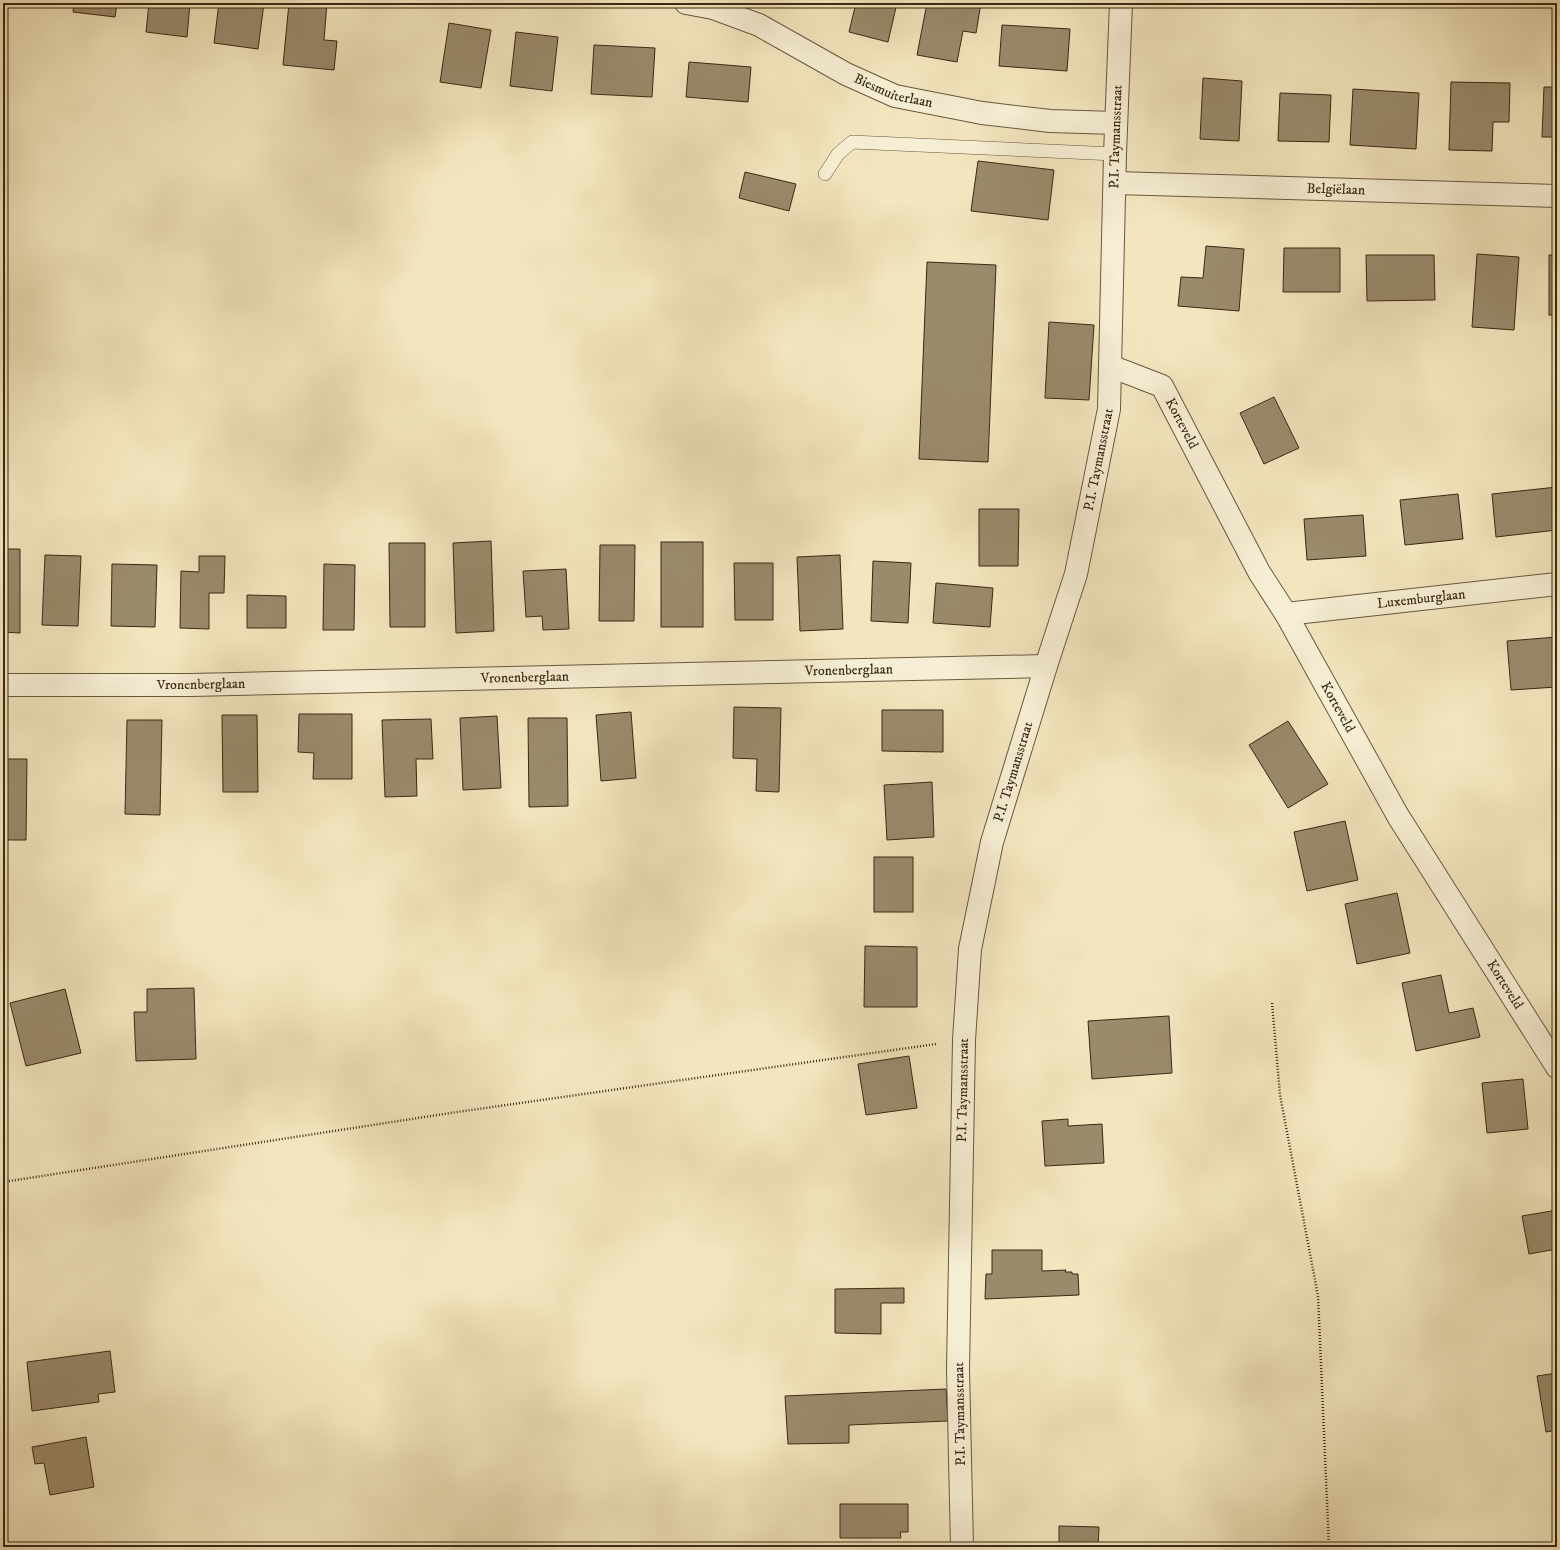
<svg xmlns="http://www.w3.org/2000/svg" width="1560" height="1550" font-family="'IM FELL DW Pica',serif">
<rect width="100%" height="100%" fill="#f3e6be"/>
<filter id="stains"><feTurbulence type="fractalNoise" baseFrequency=".005" numOctaves="4"/><feColorMatrix values="0 0 0 0 .2 0 0 0 0 .09 0 0 0 0 .02 0 0 0 .5 -.17"/></filter>
<radialGradient id="worn" r=".72"><stop offset=".6" stop-color="#630" stop-opacity="0"/><stop offset="1" stop-color="#630" stop-opacity=".3"/></radialGradient>
<g fill="#9a8b6c" stroke="#3a2813">
<path d="M74,3H117L115,17L73,12Z"/>
<path d="M149,3H190L187,37L146,32Z"/>
<path d="M219,3H264L258,49L214,43Z"/>
<path d="M289,3H327L324,40L337,41L334,70L283,65Z"/>
<path d="M856,3H897L888,42L849,32Z"/>
<path d="M927,3H981L976,33L963,31L957,62L917,55Z"/>
<path d="M449,23L491,30L481,88L440,82Z"/>
<path d="M1002,25L1070,29L1067,71L999,66Z"/>
<path d="M516,32L558,37L552,91L510,86Z"/>
<path d="M594,45L655,48L652,97L591,94Z"/>
<path d="M689,62L751,67L748,102L686,97Z"/>
<path d="M1203,78L1242,81L1239,141L1200,139Z"/>
<path d="M1451,82L1510,83L1509,122H1493L1492,151L1449,150Z"/>
<path d="M1544,87H1557V137H1542Z"/>
<path d="M1353,89L1419,93L1416,149L1350,145Z"/>
<path d="M1280,93L1331,95L1329,142L1278,141Z"/>
<path d="M978,161L1054,170L1048,220L971,211Z"/>
<path d="M745,172L796,184L789,211L739,198Z"/>
<path d="M1206,246L1244,249L1239,311L1178,306L1181,277L1203,278Z"/>
<path d="M1284,248H1340V292H1283Z"/>
<path d="M1477,254L1519,257L1514,330L1472,327Z"/>
<path d="M1366,255H1434L1435,300L1367,301Z"/>
<rect x="1549" y="255" width="8" height="60"/>
<path d="M927,262L996,265L988,462L919,459Z"/>
<path d="M1049,322L1094,325L1089,400L1045,398Z"/>
<path d="M1274,397L1299,448L1264,464L1240,413Z"/>
<path d="M1557,487V530L1496,537L1492,494Z"/>
<path d="M1458,494L1463,539L1405,545L1400,500Z"/>
<path d="M979,509H1019L1018,566H979Z"/>
<path d="M1363,515L1366,556L1307,560L1304,519Z"/>
<path d="M491,541L494,631L456,633L453,543Z"/>
<rect x="661" y="542" width="42" height="85"/>
<path d="M389,543H425V627H390Z"/>
<path d="M600,545H635L634,621H599Z"/>
<path d="M3,549H20V633L3,632Z"/>
<path d="M45,555L81,556L78,626L42,625Z"/>
<path d="M840,555L843,629L800,631L797,557Z"/>
<path d="M199,556H225L224,593H209V629L180,628L181,571L199,572Z"/>
<path d="M873,561L911,563L908,623L871,621Z"/>
<path d="M734,563H773V620H735Z"/>
<path d="M112,564L157,565L155,627L111,626Z"/>
<path d="M324,564L355,565L354,630H323Z"/>
<path d="M566,569L569,629L543,630L542,616L526,617L523,571Z"/>
<path d="M936,583L993,588L990,627L933,623Z"/>
<path d="M247,595L286,596V628H247Z"/>
<path d="M1557,637V687L1511,690L1507,641Z"/>
<path d="M734,707L781,708L779,792L756,791L757,759L733,758Z"/>
<path d="M882,710H943V752L882,751Z"/>
<path d="M631,712L636,778L601,781L596,715Z"/>
<path d="M299,714H352V779H313L314,753L298,752Z"/>
<path d="M222,715H257L258,792H223Z"/>
<path d="M497,716L501,788L463,790L460,718Z"/>
<path d="M528,718H567L568,806L529,807Z"/>
<path d="M431,719L433,759H416L417,796L385,797L382,720Z"/>
<path d="M127,720H162L160,815L125,814Z"/>
<path d="M1288,721L1328,784L1288,808L1249,745Z"/>
<path d="M3,759H27L26,840H3Z"/>
<path d="M932,782L934,837L887,840L884,785Z"/>
<path d="M1345,821L1358,880L1307,891L1294,832Z"/>
<rect x="874" y="857" width="39" height="55"/>
<path d="M1397,893L1410,953L1357,964L1345,904Z"/>
<path d="M865,946L917,947V1007H864Z"/>
<path d="M1441,975L1449,1013L1473,1008L1480,1037L1416,1051L1402,983Z"/>
<path d="M194,988L196,1059L136,1061L134,1012H147V989Z"/>
<path d="M65,989L81,1053L26,1066L10,1003Z"/>
<path d="M1169,1016L1172,1073L1092,1079L1088,1021Z"/>
<path d="M909,1056L917,1108L866,1115L858,1064Z"/>
<path d="M1523,1079L1528,1129L1487,1133L1482,1083Z"/>
<path d="M1068,1119V1126L1102,1124L1104,1163L1045,1166L1042,1121Z"/>
<path d="M1557,1210V1249L1529,1254L1522,1216Z"/>
<path d="M992,1250H1042V1271L1066,1270L1065,1272H1072V1274H1078L1079,1295L985,1299L986,1274H992Z"/>
<path d="M904,1288V1303H881V1334L835,1333V1289Z"/>
<path d="M110,1351L115,1392L98,1394L99,1402L32,1411L27,1362Z"/>
<path d="M1557,1373V1430L1546,1432L1537,1376Z"/>
<path d="M946,1389L948,1421L849,1425V1443L788,1444L785,1396Z"/>
<path d="M86,1437L94,1487L50,1495L44,1463L35,1464L32,1447Z"/>
<path d="M840,1504H908V1532H900L901,1538H840Z"/>
<path d="M1059,1526L1099,1527L1098,1547H1059Z"/>
</g>
<g fill="none" stroke-linecap="round" stroke-linejoin="round">
<defs>
<path id="lane" d="M825,174L838,154L852,142L1115,154"/>
<g id="street">
<path id="s1" d="M686,3L713,8L759,25L846,74L895,96L982,113L1050,121L1116,123"/>
<path id="s2" d="M1115,183L1557,196"/>
<path id="s3" d="M1110,366L1162,386L1259,572L1286,614L1398,816L1557,1067"/>
<path id="s4" d="M1286,614L1557,584"/>
<path id="s5" d="M3,685H192L1046,666"/>
<path id="s6" d="M962,1547L958,1369L964,1040L970,949L992,842L1046,666L1076,574L1109,409L1115,154L1121,3"/>
</g>
</defs>
<use href="#lane" stroke="#68583e" stroke-width="14"/>
<use href="#street" stroke="#68583e" stroke-width="24"/>
<g stroke="#3a2813" stroke-width="2.5" stroke-dasharray="1 2" stroke-linecap="butt">
<path d="M1272,1003L1280,1095L1318,1296L1329,1547"/>
<path d="M3,1182L457,1112L936,1044"/>
</g>
<use href="#lane" stroke="#f7efd5" stroke-width="13"/>
<use href="#street" stroke="#f7efd5" stroke-width="22"/>
</g>
<g text-anchor="middle" dominant-baseline="central" stroke-width="3" stroke-linejoin="round" paint-order="stroke">
<g font-size="14" fill="#3a2813" stroke="#f7efd5">
<text stroke="none"><textPath href="#s1" startOffset="227">Biesmuiterlaan</textPath></text>
<text stroke="none"><textPath href="#s6" startOffset="1429">P.I. Taymansstraat</textPath></text>
<text stroke="none"><textPath href="#s2" startOffset="221">Belgiëlaan</textPath></text>
<text stroke="none"><textPath href="#s3" startOffset="98">Korteveld</textPath></text>
<text stroke="none"><textPath href="#s6" startOffset="1105">P.I. Taymansstraat</textPath></text>
<text stroke="none"><textPath href="#s4" startOffset="136">Luxemburglaan</textPath></text>
<text stroke="none"><textPath href="#s5" startOffset="846">Vronenberglaan</textPath></text>
<text stroke="none"><textPath href="#s5" startOffset="522">Vronenberglaan</textPath></text>
<text stroke="none"><textPath href="#s5" startOffset="198">Vronenberglaan</textPath></text>
<text stroke="none"><textPath href="#s3" startOffset="422">Korteveld</textPath></text>
<text stroke="none"><textPath href="#s6" startOffset="781">P.I. Taymansstraat</textPath></text>
<text stroke="none"><textPath href="#s3" startOffset="746">Korteveld</textPath></text>
<text stroke="none"><textPath href="#s6" startOffset="457">P.I. Taymansstraat</textPath></text>
<text transform="translate(960 1414) rotate(-91)">P.I. Taymansstraat</text>
</g>
</g>
<rect width="1560" height="1550" fill="none" stroke="#f3e6be" stroke-width="16"/>
<rect x="4" y="4" width="1552" height="1542" fill="none" stroke="#3a2813" stroke-width="2"/>
<rect x="8" y="8" width="1544" height="1534" fill="none" stroke="#3a2813"/>
<rect width="100%" height="100%" filter="url(#stains)"/>
<rect width="100%" height="100%" fill="url(#worn)"/>
</svg>
